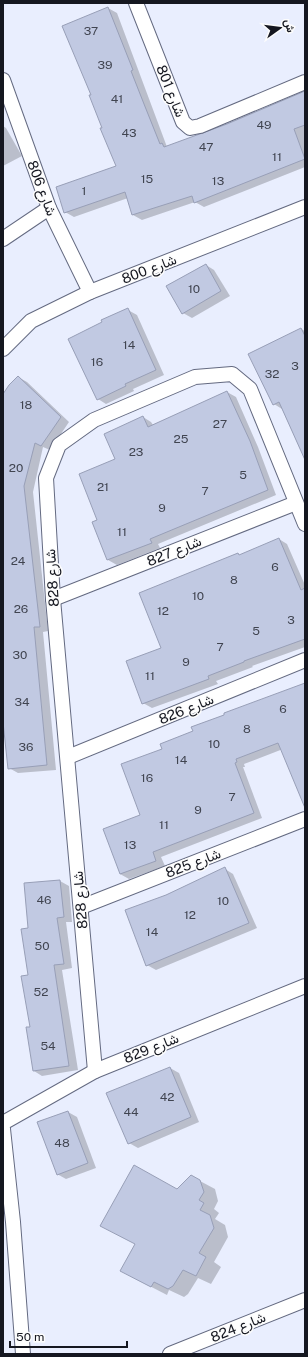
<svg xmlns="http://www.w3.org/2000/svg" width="308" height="1357" font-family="'Public Sans',Vazirmatn,sans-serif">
<rect width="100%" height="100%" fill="#e9eefe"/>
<g fill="#0003">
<path d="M108,8L117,13L167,147L228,125L305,92V167L204,207L195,202L142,220L133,215L128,198L74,217L65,212L117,167L92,95Z"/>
<path d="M3,126L6,128L22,156L3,166Z"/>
<path d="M206,265L214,270L230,296L192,318L183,313Z"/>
<path d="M128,310L137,315L164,375L133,389L134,391L106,404L98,399L103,323Z"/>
<path d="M301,329L305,331V459L282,409L274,404Z"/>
<path d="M18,377L27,382L69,422L50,450L43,447L33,492L48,631L43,632L56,770L18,773L9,768L5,725L3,723V397Z"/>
<path d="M227,392L236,397L258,447L276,495L158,544L160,548L117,565L108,560L93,522L99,520L117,460L143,417L151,422L153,425Z"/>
<path d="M279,539L287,544L305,585V647L252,666L253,667L216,681L218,684L152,708L143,703L162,649L238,554L240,556Z"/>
<path d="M305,683V796L283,749L244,764L245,767H243L262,818L161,857L165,866L129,879L120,874L163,749L194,732Z"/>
<path d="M225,869L233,874L257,928L156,970L147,965L167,896Z"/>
<path d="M60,881L69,886L72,922H66L72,968L62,970L78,1070L42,1076L34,1071L29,976V929L25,884Z"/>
<path d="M170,1068L179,1073L199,1122L138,1148L129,1143Z"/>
<path d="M68,1112L77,1117L96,1168L66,1179L57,1174Z"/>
<path d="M200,1181L215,1189L218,1201L214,1209L219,1213L215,1219L225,1225L228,1237L214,1262L221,1267L211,1284L198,1278L188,1294L184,1297L169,1290L167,1295L136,1279L177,1190Z"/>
</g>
<g fill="#c1c9e2" stroke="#989fb7">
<path d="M108,7L133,70L131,71L144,104L160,144L162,143L164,147L227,124L305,91V125L294,129L305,159L194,203L192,196L132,215L125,192L64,213L56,187L116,166L100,128H102L89,95H91L62,26Z"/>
<path d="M206,264L221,291L182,314L166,286Z"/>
<path d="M128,308L156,370L125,384L126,386L97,400L68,339L102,322L101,320Z"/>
<path d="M301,328L305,336V460L279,402L273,405L248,354Z"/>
<path d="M18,376L61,417L41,446L35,443L24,486L40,627H34L47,765L8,769L3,722V394L9,385Z"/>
<path d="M227,391L250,441L268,490L150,539L152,543L107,560L92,522L97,520L79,474L115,459L104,434L143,416L148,427Z"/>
<path d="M279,538L301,590L305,588V639L244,661V662L208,676L209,679L142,704L126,661L161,648L139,593L238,553L239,555Z"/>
<path d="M305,683V808L278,743L236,759L237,762L235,763L254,813L153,852L156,861L120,874L103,829L140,815L121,764L162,749L160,744L193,731L191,727L224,715V713Z"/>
<path d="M225,867L249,923L146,966L125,910L166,895Z"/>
<path d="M60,880L64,917L57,918L64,964L54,965L69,1066L33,1071L26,1027H30L21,976L28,975L21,929L28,928L24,883Z"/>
<path d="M170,1067L191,1117L128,1144L106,1093Z"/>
<path d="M68,1111L88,1163L57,1175L37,1122Z"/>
<path d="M134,1165L177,1189L191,1175L200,1180L204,1192L199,1200L204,1203L200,1210L210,1215L214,1228L199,1253L206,1257L196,1276L183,1270L173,1286L168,1289L154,1282L151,1287L120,1271L135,1244L100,1226Z"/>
</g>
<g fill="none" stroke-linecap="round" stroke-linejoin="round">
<defs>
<g id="minor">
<path d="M136,3L183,122L190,128L200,126L305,82"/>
<path d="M3,80L49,208L90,292"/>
<path d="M3,239L49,208"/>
<path d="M3,349L31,321L90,292L305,207"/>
<path d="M53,599L296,503"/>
<path d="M68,757L305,660"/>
<path d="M81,907L305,819"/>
<path d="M95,1071L53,599L46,478L59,445L94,420L195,377L232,374L250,389L305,524"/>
<path d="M3,1123L95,1071L305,986"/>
<path d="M3,1129L13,1222L23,1354"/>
<path d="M170,1354L305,1300"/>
</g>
</defs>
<use href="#minor" stroke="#646a81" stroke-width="16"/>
<use href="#minor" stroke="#fff" stroke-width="14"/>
</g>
<g text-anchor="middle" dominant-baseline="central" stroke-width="3" stroke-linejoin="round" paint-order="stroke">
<g font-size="12" fill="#404450">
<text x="91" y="31">37</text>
<text x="105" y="65">39</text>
<text x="117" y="99">41</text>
<text x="264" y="125">49</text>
<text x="129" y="133">43</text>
<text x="206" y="147">47</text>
<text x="277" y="157">11</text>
<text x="147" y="179">15</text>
<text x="218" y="181">13</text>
<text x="84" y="191">1</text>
<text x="194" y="289">10</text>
<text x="129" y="345">14</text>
<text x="97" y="362">16</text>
<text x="295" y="366">3</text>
<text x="272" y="374">32</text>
<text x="26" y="405">18</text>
<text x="220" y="424">27</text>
<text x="181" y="439">25</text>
<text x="136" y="452">23</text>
<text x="16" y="468">20</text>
<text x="243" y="475">5</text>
<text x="103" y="487">21</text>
<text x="205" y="491">7</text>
<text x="162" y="508">9</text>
<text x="122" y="532">11</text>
<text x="18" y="561">24</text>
<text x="275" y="567">6</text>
<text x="234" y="580">8</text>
<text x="198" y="596">10</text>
<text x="21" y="609">26</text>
<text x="163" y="611">12</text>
<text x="291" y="620">3</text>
<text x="256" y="631">5</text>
<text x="220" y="647">7</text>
<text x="20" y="655">30</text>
<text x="186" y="662">9</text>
<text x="150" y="676">11</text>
<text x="22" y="702">34</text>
<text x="283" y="709">6</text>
<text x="247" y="729">8</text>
<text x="214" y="744">10</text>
<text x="26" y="747">36</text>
<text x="181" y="760">14</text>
<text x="147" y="778">16</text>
<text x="232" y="797">7</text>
<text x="198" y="810">9</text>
<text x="164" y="825">11</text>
<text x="130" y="845">13</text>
<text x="44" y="900">46</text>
<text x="223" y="901">10</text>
<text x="190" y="915">12</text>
<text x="152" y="932">14</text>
<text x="42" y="946">50</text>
<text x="41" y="992">52</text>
<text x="48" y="1046">54</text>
<text x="167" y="1097">42</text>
<text x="131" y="1112">44</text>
<text x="62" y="1143">48</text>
</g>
<g font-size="14" fill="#151720" stroke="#fcfcfc">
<text transform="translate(171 91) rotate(68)">شارع 801</text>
<text transform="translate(42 188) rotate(69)">شارع 806</text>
<text transform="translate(149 269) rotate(-21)">شارع 800</text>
<text transform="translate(174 551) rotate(-22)">شارع 827</text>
<text transform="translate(52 578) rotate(-94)">شارع 828</text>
<text transform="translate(186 709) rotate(-22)">شارع 826</text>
<text transform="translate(193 863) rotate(-21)">شارع 825</text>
<text transform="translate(80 900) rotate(-95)">شارع 828</text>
<text transform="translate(151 1048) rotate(-22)">شارع 829</text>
<text transform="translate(238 1327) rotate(-22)">شارع 824</text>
</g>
</g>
<rect width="308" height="1357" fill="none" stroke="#151720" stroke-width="8"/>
<g transform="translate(280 28) rotate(76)" stroke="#fcfcfc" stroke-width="3" paint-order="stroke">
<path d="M0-3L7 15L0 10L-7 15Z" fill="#151720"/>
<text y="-6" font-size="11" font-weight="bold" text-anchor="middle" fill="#151720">ش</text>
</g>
<path d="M10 1341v6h117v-6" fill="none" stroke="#151720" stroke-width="2"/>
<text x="16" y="1341" font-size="12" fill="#151720" stroke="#fcfcfc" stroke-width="3" paint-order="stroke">50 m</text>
</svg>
